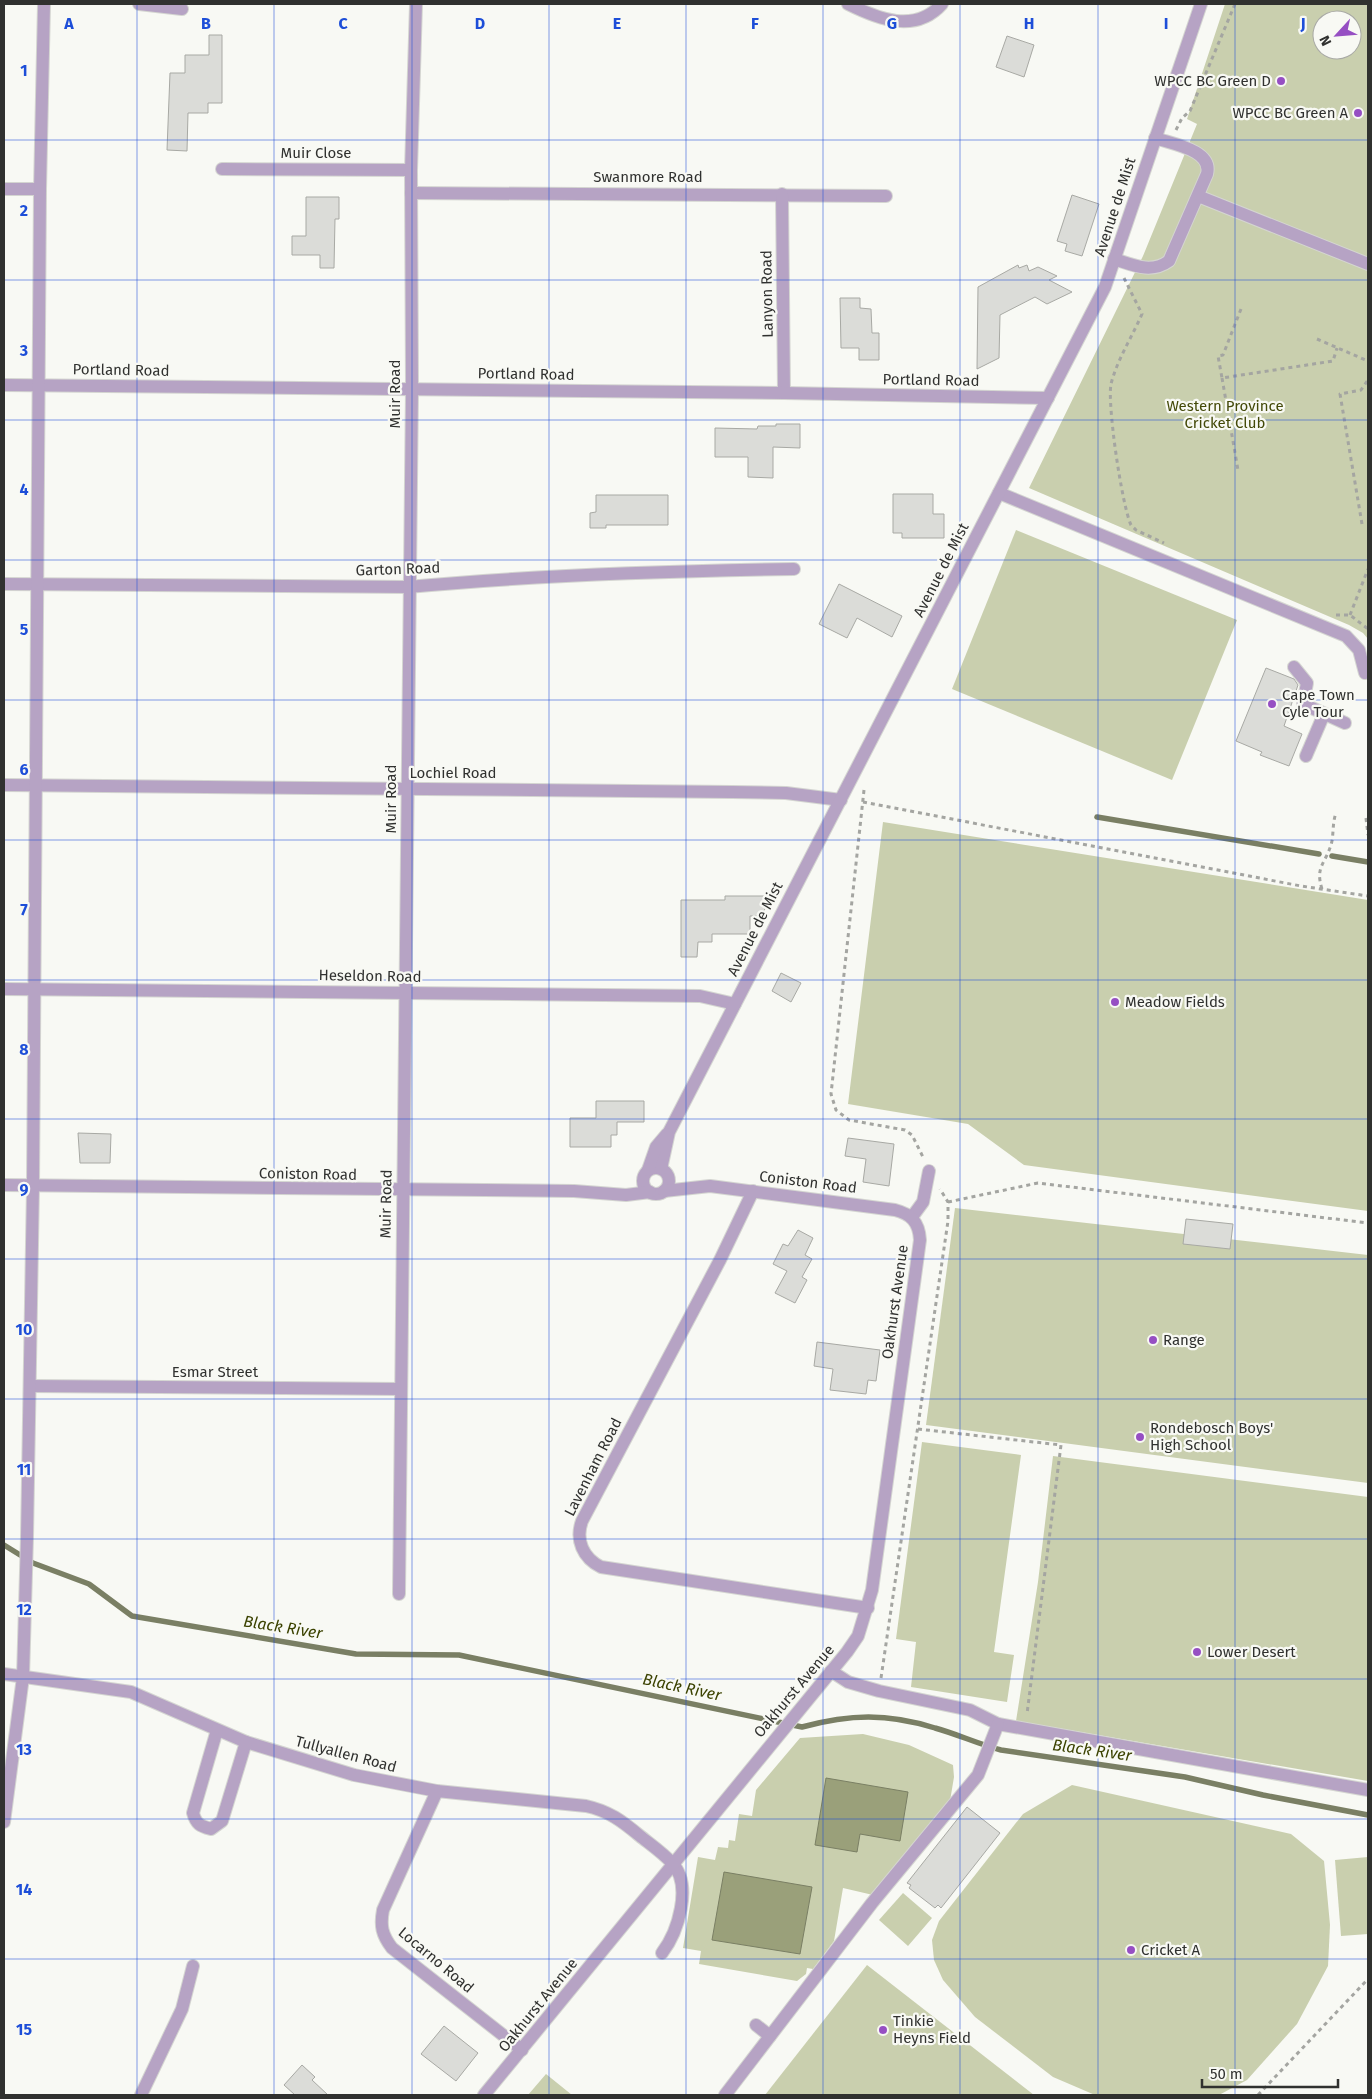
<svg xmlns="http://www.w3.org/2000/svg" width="1372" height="2099" font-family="'Fira Sans',sans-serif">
<rect width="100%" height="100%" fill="#f8f9f4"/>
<g fill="#c9cfae" fill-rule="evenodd">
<path d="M1225,4H1368V639L1363,633L1349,625L1029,488L1143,256L1197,124L1187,119ZM1322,20H1352V50H1322Z"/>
<path d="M1016,530L1237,620L1172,780L952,689Z"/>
<path d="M883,822L1368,900V1211L1024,1165L968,1124L848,1104Z"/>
<path d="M955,1208L1368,1255V1483L926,1425Z"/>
<path d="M922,1442L1021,1455L994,1652L1014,1655L1007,1702L911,1687L916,1642L896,1639Z"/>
<path d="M1053,1456L1368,1497V1781L1016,1721L1038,1582Z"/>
<path d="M863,1734L909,1745L953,1765L954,1777L950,1801L873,1895L843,1888L834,1941L813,1969L807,1968L806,1974L797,1981L699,1964L701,1951L683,1948L698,1857L715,1860L718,1847L728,1848L729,1840L735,1841L739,1814L752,1816L756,1790L800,1738Z"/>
<path d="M1072,1785L1291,1834L1324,1861L1330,1925L1328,1966L1297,2024L1247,2080L1219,2095H1095L1053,2077L975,2017L943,1980L934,1960L932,1940L939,1921L1023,1814Z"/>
<path d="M1368,1857V1934L1341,1936L1335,1860Z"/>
<path d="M903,1893L932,1918L908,1946L879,1920Z"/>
<path d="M867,1965L1034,2095H765Z"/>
<path d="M546,2074L572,2095H528Z"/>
</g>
<g fill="#9aa07a" stroke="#7a7f64">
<path d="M826,1778L908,1792L900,1841L860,1834L857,1852L815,1845Z"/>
<path d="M724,1872L812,1887L800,1954L712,1940Z"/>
</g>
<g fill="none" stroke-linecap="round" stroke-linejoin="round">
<g stroke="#7a7f64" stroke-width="5.5">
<path d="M1097,817L1319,854"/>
<path d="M1332,856L1368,862"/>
<path d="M4,1545L33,1563L89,1584L132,1616L356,1654L459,1655L802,1727C850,1714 887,1713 935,1728C957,1734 978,1744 1001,1750L1185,1777L1263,1795L1368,1815"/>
</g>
</g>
<g fill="#dbdcd8" stroke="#a8a9a4">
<path d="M209,35H222V103H208V113H188L187,151L167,150L170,73H185V55H209Z"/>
<path d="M1007,36L1034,45L1024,77L996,67Z"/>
<path d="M1072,195L1099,204L1082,256L1065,251L1067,244L1057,241Z"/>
<path d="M306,197H339V219H335L334,268H320V255H292V236H306Z"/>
<path d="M1018,265L1019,268L1027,265L1029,271L1038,267L1057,276L1049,280L1072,292L1047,304L1035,297L1000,315L999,358L977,369L978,287Z"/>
<path d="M840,298H860V308L871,309L872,333H879V360H859V348H841Z"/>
<path d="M776,424H800V448L773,447V478L748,477V457H715V428L757,429L758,426H776Z"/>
<path d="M893,494H933V514H944V538H902V533H893Z"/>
<path d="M596,495H668V525H606V528H590V513L596,512Z"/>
<path d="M839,584L902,616L892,637L857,618L847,638L819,624Z"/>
<path d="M1266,668L1294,679L1298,685L1284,726L1302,734L1289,766L1260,755L1262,752L1236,741Z"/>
<path d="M725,896H772L761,916H750V934H712V942H698L697,957H681V900H725Z"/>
<path d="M781,973L801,983L791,1002L772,991Z"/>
<path d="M596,1101H644V1122H617V1135H611V1147H570V1118H596Z"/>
<path d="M78,1133L111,1134L110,1163H80Z"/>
<path d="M848,1138L894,1144L889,1186L863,1182L866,1159L845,1156Z"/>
<path d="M1186,1219L1233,1224L1230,1249L1183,1244Z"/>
<path d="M798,1230L813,1238L805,1255L812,1259L802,1277L807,1280L795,1303L775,1293L787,1271L773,1264L783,1244L788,1246Z"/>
<path d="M817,1342L880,1350L876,1381L868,1380L866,1394L830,1390L833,1369L814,1366Z"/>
<path d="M967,1807L1000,1833L941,1908L938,1905L935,1908L909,1888L911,1885L907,1883Z"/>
<path d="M444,2026L478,2053L456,2081L421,2054Z"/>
<path d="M302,2065L315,2077L312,2080L328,2095H295L284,2085Z"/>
</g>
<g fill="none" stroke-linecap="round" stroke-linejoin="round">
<defs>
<g id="minor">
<path d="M139,4L182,9"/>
<path d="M848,4C878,19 915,34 942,4"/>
<path d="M222,169L411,170"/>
<path d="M4,189H40"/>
<path d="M411,193L886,196"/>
<path d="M782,194L784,393"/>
<path d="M1198,196L1368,264"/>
<path d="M1114,259C1133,265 1151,274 1169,261L1207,174C1213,150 1172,144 1155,138"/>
<path d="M4,385L784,393L1048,398"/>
<path d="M999,493L1346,636L1359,650L1365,673"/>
<path d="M4,584L408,587C536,575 665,571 794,569"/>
<path d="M1294,667L1307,683L1303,704L1345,723"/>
<path d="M1306,756L1324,714"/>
<path d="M4,785L732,792L786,793L841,800"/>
<path d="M4,989L700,996L735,1004"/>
<circle cx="656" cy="1181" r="13"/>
<path d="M661,1169L669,1132L1105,287L1201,4"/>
<path d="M648,1170L656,1147L667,1134"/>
<path d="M4,1185L574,1191L626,1195L650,1192"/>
<path d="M753,1191L720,1260L582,1521C575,1540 583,1558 601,1567L868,1608"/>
<path d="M912,1217L923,1202L929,1171"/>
<path d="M30,1386L401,1389"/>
<path d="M399,1594L412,389L411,170L416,4"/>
<path d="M831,1671L848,1682L879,1691L970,1710L998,1724L1368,1790"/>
<path d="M4,1674L131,1692L246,1742L354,1775L437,1791L586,1806C609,1811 622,1821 640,1836C650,1844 663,1853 672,1863C693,1885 678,1932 662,1953"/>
<path d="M217,1730L193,1813C196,1824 200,1826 211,1829L222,1821L246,1742"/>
<path d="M437,1791L383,1910C380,1926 382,1935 392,1948L522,2050"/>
<path d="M4,1822L23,1677L27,1537L33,1186L40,189L44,4"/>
<path d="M756,2025L770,2036"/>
<path d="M141,2095L182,2009L193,1966"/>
<path d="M484,2095L847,1652L858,1636L872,1590L920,1240C919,1222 911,1214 895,1210L710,1186L664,1191"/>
<path d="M725,2095L872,1903L978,1775L998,1724"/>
</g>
</defs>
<use href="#minor" stroke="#d4d5d1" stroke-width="14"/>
<g stroke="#a4a5a1" stroke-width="3" stroke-dasharray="4 4" stroke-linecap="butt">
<path d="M1176,130L1182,118L1190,111L1235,4"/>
<path d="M1124,278L1142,314C1132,337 1117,360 1111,384C1107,404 1122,506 1131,525L1136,530L1164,543"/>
<path d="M1241,309L1223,355L1218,356L1222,378L1333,361L1337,348"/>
<path d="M1317,339L1368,361"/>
<path d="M1222,378L1238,470"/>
<path d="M1362,524L1340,394L1361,390L1368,380"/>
<path d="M1336,615H1350L1368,629"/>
<path d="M1350,615L1368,569"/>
<path d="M864,790L831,1094L836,1110L849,1120L905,1130L912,1135L924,1159"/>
<path d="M863,802L1301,886L1368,896"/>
<path d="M1366,818L1368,835"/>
<path d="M1322,889C1315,867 1325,864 1331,845C1334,835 1332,824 1336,813"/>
<path d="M948,1202L1038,1183L1368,1223"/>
<path d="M918,1429L1061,1445L1027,1714"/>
<path d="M881,1678L948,1221V1202L940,1189"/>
<path d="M1258,2095L1368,1979"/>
</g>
<use href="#minor" stroke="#b6a3c4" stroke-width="12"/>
</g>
<path fill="none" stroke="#1d4ed8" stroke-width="1" stroke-opacity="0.55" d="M137,4V2095M274,4V2095M412,4V2095M549,4V2095M686,4V2095M823,4V2095M960,4V2095M1098,4V2095M1235,4V2095M4,140H1368M4,280H1368M4,420H1368M4,560H1368M4,700H1368M4,840H1368M4,980H1368M4,1119H1368M4,1259H1368M4,1399H1368M4,1539H1368M4,1679H1368M4,1819H1368M4,1959H1368"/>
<g fill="#964fc3" stroke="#f8f9f4" stroke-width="2">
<circle cx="1281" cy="81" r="5"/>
<circle cx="1358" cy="113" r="5"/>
<circle cx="1272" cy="704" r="5"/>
<circle cx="1115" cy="1002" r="5"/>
<circle cx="1153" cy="1340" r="5"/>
<circle cx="1140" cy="1437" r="5"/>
<circle cx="1197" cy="1652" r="5"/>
<circle cx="1131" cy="1950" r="5"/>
<circle cx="883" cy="2030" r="5"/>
</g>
<g text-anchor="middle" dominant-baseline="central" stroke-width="4.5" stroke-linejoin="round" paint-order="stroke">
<g font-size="15" fill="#30312f" stroke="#f8f9f4" text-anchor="start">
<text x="1271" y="81" text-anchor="end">WPCC BC Green D</text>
<text x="1348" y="113" text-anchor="end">WPCC BC Green A</text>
<text x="1282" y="695">Cape Town<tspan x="1282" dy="17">Cyle Tour</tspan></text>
<text x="1125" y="1002">Meadow Fields</text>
<text x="1163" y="1340">Range</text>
<text x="1150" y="1428">Rondebosch Boys'<tspan x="1150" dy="17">High School</tspan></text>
<text x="1207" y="1652">Lower Desert</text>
<text x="1141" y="1950">Cricket A</text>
<text x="893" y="2021">Tinkie<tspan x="893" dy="17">Heyns Field</tspan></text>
</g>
<g font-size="15" fill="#30312f" stroke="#f8f9f4">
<text x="316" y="153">Muir Close</text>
<text x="648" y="177">Swanmore Road</text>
<text transform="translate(1115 207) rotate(-72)">Avenue de Mist</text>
<text transform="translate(767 294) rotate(-91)">Lanyon Road</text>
<text transform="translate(121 370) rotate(1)">Portland Road</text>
<text transform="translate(526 374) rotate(1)">Portland Road</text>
<text transform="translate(931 380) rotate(1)">Portland Road</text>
<text transform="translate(395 394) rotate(-90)">Muir Road</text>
<text transform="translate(398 569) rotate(-2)">Garton Road</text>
<text transform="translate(941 570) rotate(-63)">Avenue de Mist</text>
<text x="453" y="773">Lochiel Road</text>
<text transform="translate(391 799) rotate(-90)">Muir Road</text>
<text transform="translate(755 929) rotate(-63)">Avenue de Mist</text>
<text transform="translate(370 976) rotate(1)">Heseldon Road</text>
<text transform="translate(308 1174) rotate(1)">Coniston Road</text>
<text transform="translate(808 1182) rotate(7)">Coniston Road</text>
<text transform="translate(386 1204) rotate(-89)">Muir Road</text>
<text transform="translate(895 1302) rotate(-82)">Oakhurst Avenue</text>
<text x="215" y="1372">Esmar Street</text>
<text transform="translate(593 1467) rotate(-63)">Lavenham Road</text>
<text transform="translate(794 1691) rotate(-50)">Oakhurst Avenue</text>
<text transform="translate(346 1754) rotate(15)">Tullyallen Road</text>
<text transform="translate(436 1960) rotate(40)">Locarno Road</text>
<text transform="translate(538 2005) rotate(-51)">Oakhurst Avenue</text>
</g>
<g font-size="15" fill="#434908" stroke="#f8f9f4">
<text x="1225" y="406">Western Province<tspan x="1225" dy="17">Cricket Club</tspan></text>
</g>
<g font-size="16" font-style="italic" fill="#3b4200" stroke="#f8f9f4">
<text transform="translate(283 1627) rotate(9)">Black River</text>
<text transform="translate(682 1687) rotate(12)">Black River</text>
<text transform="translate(1092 1750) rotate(8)">Black River</text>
</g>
</g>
<g font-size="16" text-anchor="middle" font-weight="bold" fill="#1d4ed8" stroke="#f8f9f4" stroke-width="4.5" stroke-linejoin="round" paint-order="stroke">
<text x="69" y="29">A</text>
<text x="206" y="29">B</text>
<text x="343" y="29">C</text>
<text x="480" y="29">D</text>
<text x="617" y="29">E</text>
<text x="755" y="29">F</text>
<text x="892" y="29">G</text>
<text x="1029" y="29">H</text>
<text x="1166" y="29">I</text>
<text x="1303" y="29">J</text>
<text x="24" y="76">1</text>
<text x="24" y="216">2</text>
<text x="24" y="356">3</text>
<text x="24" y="495">4</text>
<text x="24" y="635">5</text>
<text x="24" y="775">6</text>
<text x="24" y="915">7</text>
<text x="24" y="1055">8</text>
<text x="24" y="1195">9</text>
<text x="24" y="1335">10</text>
<text x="24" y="1475">11</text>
<text x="24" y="1615">12</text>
<text x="24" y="1755">13</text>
<text x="24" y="1895">14</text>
<text x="24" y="2035">15</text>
</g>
<rect width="1372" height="2099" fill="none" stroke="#30312f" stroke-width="10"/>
<g transform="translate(1337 35) rotate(244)"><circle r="24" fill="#f8f9f4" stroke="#a8a9a5"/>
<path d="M0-4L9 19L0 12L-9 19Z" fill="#964fc3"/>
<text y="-8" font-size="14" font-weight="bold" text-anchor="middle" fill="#30312f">N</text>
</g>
<path d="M1202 2079v8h136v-8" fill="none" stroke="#30312f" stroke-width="2.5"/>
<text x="1210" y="2079" font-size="15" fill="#30312f" stroke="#f8f9f4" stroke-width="4" paint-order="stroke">50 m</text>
</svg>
